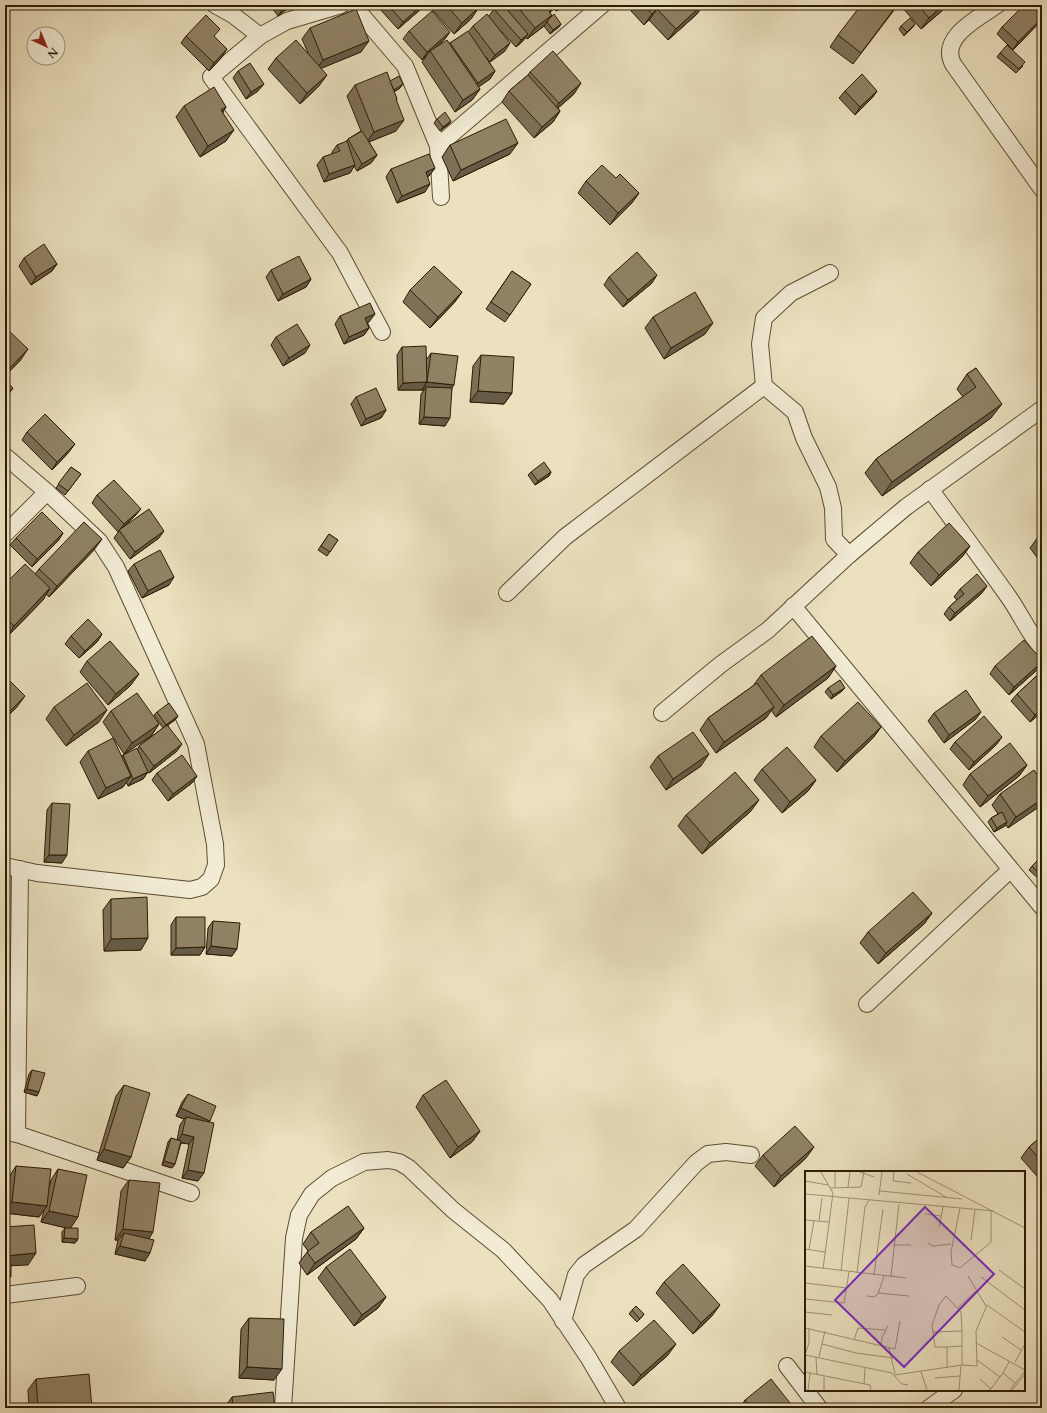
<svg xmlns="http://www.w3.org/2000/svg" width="1047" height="1413" font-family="Cardo,serif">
<rect width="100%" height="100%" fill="#ebe1bf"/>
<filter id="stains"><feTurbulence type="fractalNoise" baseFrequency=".005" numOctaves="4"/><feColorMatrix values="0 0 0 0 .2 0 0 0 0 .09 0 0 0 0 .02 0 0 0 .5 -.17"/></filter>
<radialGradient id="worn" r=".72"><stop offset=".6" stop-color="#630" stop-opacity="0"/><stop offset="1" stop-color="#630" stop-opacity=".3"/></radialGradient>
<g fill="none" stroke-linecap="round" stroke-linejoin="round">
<defs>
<g id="minor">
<path d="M215,5L233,15L260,36"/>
<path d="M341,5L287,21L260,36L211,77L340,253L382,332"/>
<path d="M353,5L405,66L438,146L441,197"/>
<path d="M997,5C979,18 939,37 953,64L1042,189"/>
<path d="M438,146L602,5"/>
<path d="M830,273L791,293L764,318L760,344L764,386L795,412L804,438L828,487L833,508L834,539L849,555"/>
<path d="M5,456L47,492L99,541L116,567L196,744L215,844L216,865L211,879L202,887L190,890L37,873L5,866"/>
<path d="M930,489C957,526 984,562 1010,599C1021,615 1029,634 1042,648"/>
<path d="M5,534L47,492"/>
<path d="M507,593L565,537L764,386"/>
<path d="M793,606L1042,907"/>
<path d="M662,713L720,665L768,630L849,555L906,507L1042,409"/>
<path d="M867,1004L1010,870"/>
<path d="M5,1132L17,1134L191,1193"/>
<path d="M17,1134L20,869"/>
<path d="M5,1295L77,1286"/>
<path d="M563,1321L576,1275L584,1265L636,1229L696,1163L708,1154L726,1152L751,1155"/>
<path d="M787,1366L819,1408"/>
<path d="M283,1408L294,1238L299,1215L312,1194L332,1178L364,1162L388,1160L399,1162L409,1168L453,1210L503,1250L550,1300L588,1357L618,1408"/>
<path d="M929,1408L954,1390"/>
</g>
</defs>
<use href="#minor" stroke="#5c4d33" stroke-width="18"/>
<use href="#minor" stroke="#f2ecd5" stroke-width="16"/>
</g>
<g fill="#7c7057" stroke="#2d1c04">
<path d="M270,5H292L278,16Z"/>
<path d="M380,5H424L421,9L398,29L378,7Z"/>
<path d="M428,5H482L477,10L471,19L454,34Z"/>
<path d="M498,5H548L550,13L552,15L549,19L561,24L559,27L550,34L544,26L527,39L525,37L523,41L516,47L496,26L505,51L490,62L485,56L495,71L490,79L478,87L480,89L472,100L455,112L422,62L427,55L422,60L403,39L409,31L445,39L437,46L450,43L468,32L473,26L489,16L494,9Z"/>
<path d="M553,5H567L556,11Z"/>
<path d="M636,5H703L697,14L668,40L649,20L644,25L631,11Z"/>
<path d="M898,5L853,64L830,47L838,35Z"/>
<path d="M900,5H947L944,9L921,29Z"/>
<path d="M1042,5V23L1040,21L1037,25L1013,50L997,34L1002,27L1037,11Z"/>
<path d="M915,24L912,28L904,36L899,29L901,26Z"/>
<path d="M310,28L361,52L321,68L319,86L300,104L268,69L276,58L308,53L302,39Z"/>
<path d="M186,36L215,37L222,57L209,71L181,43Z"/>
<path d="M1000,53L1023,66L1016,73L997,57Z"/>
<path d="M238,71L258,91L246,99L233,78Z"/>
<path d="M530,72L574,94L558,108L560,111L553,122L534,138L502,102L509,91L528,75Z"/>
<path d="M390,81L400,88L394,92L397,99L396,101V131L369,142L377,155L371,163L357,171L354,166L350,173L324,182L317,165L323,157L332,154V152L337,145L346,142L348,139L361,131L347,96L355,85Z"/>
<path d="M845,91H877L872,98L855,115L839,98Z"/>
<path d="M184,106L226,107L223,112L226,141L200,157L176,117Z"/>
<path d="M437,119L451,121L449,124L440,131L434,123Z"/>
<path d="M450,145L510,154L453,181L442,157Z"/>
<path d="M435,168L429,176L427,177L425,192L397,203L386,177L391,169Z"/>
<path d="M616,178L639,193L631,204L610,225L578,193L586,181Z"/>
<path d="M24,258L57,264L52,271L31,285L19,266Z"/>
<path d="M271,270L311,279L306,287L278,301L266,277Z"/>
<path d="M512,271L531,284L505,322L486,309Z"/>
<path d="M609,277L652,283L623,307L604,285Z"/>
<path d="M410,290L462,292L454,303L430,328L403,302Z"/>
<path d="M340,316L369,322H367L369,328L364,335L344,344L335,324Z"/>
<path d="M653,317L705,334L664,359L645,328Z"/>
<path d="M5,327L20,361L5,376Z"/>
<path d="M276,337L305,353L283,366L271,345Z"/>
<path d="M402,347L427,359L431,353L452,388L445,426L419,424L421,394L424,390H422V389V390H398L397,355Z"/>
<path d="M481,355L512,393L504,404L470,402L473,366Z"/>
<path d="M976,368L991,418L882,496L865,473L876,459L963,397L957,389L967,374Z"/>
<path d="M356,397L386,410L381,418L361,426L351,404Z"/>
<path d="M27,432L69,452L52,470L22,440Z"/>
<path d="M71,467L81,474L65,495L56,488Z"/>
<path d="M531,472H551L549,476L535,485L528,475Z"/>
<path d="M97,495L135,516L121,530L159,538L130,559L114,538L119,531L118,532L92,503Z"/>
<path d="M63,533L58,541L32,567L10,545L16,538Z"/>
<path d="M329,534L338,540L327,556L318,550Z"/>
<path d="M1042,534V564L1030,548L1038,537Z"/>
<path d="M970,546L962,557L931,586L910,563L918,552Z"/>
<path d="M94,550L49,597L46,594L43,600L7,637L5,635V584L35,574L39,569Z"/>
<path d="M134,564L169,585L142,598L128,571Z"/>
<path d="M960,589L982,593L950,621L944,614L949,607L957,600L954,597Z"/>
<path d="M102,634L97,642L79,658L65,644L71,636Z"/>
<path d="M1042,660V663L1038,669L1009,695L990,674L995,666Z"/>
<path d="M87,661L131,685L108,705L80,672Z"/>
<path d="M836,666L828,678L776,717L771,710L766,718L716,753L700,730L708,718L753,686L761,675Z"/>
<path d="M1042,671V712L1030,722L1011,701L1017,694Z"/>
<path d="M828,688H845L842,691L831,699L825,692Z"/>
<path d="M54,707L99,722L66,746L46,719Z"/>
<path d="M111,711L159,724L151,736L124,754L103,722Z"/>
<path d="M157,712L178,716L175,720L168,725L177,751L149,773L148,772L143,779L128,786L126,782L123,787L98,799L80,762L88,751L122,756L123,755L138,749L139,746L163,728L154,715Z"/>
<path d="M934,713L976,719L944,743L928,721Z"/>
<path d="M881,727L873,738L837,772L814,747L821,736Z"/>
<path d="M955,742L997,744L969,770L950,749Z"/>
<path d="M658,756L701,766L666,790L650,767Z"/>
<path d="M1027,765L1019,776L980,807L963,785L970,774Z"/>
<path d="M762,769L816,780L808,791L782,813L754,780Z"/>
<path d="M157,773L197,776L192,783L168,801L152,780Z"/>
<path d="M1042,782L1008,828L1006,825L1005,826L994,832L988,822L991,818L998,814L992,805L1000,794Z"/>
<path d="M52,803L62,863L44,862L47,810Z"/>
<path d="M751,811L702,854L678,826L686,815Z"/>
<path d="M1041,856L1042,857V882L1029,870L1032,866L1037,862Z"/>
<path d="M111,899L141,950L104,951L103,910Z"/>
<path d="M932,913L924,924L878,964L860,943L868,932Z"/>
<path d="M176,917L205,947L200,955H171V925Z"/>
<path d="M213,921L232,956L206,954L208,928Z"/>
<path d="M32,1070L37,1096L24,1092L29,1074Z"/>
<path d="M124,1085L131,1157L123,1168L97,1160L116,1096Z"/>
<path d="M188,1094L209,1122L198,1181L182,1178L189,1144L181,1143L175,1164L172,1168L162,1165L168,1142L171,1138L177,1140L180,1125L184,1119L176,1116L182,1102Z"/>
<path d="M423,1095L480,1131L472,1142L450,1158L416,1107Z"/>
<path d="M1042,1136V1182L1021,1158L1029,1147Z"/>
<path d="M763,1155L806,1158L774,1187L755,1166Z"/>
<path d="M16,1166L49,1189L51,1180L58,1169L70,1228L78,1239L75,1243L62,1242V1232L65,1228H68L41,1222L44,1210L39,1217L5,1213V1207L9,1177Z"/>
<path d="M129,1180L149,1239L145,1261L115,1254L118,1240H115L121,1191Z"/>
<path d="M364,1228L356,1239L307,1275L299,1263L307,1252L308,1251L303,1244L311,1232Z"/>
<path d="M326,1267L386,1297L378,1308L354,1326L318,1278Z"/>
<path d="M664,1282L712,1316L693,1334L656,1293Z"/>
<path d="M632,1310L644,1314L641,1318L637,1322L629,1314Z"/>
<path d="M249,1318L274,1380L239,1378L241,1329Z"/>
<path d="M619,1351L668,1355L633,1386L611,1362Z"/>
<path d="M36,1379L92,1408H29L28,1390Z"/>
<path d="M232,1397L275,1408H227V1404Z"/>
<path d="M745,1400L794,1408H740Z"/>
</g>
<g fill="#655b47" stroke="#2d1c04">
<path d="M286,5H292L278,16Z"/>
<path d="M422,5H424L421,9L398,29L403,22Z"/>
<path d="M480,5H482L477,10L471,19L454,34L462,23L477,9Z"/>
<path d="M560,5H567L556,11Z"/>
<path d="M702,5H703L697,14L668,40L676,29Z"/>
<path d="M943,5H947L944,9L921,29L929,18Z"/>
<path d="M657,9L649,20L644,25L652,14Z"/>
<path d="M552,10L545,20L552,15L544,26L527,39L535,28Z"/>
<path d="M1042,18L1037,25L1013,50L1018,42Z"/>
<path d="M561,24L559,27L550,34L553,30Z"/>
<path d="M915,24L912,28L904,36L907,32Z"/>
<path d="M450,32L445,39L431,52L430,51L427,55L422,60L427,52Z"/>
<path d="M528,34L523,41L516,47L521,40Z"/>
<path d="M369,41L361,52L315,71L323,60Z"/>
<path d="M510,43L505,51L490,62L495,55Z"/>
<path d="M227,49L222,57L209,71L214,63Z"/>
<path d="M495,71L490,79L473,91L478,83Z"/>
<path d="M327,75L319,86L300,104L307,93Z"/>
<path d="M581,83L574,94L551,114L559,103Z"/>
<path d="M264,84L258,91L246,99L251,92Z"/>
<path d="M403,84L400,88L389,95L391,91Z"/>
<path d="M480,89L472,100L455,112L463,100Z"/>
<path d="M877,91L872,98L855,115L860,107Z"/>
<path d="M226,107L219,118L221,110Z"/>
<path d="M560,111L553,122L534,138L542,127Z"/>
<path d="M404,120L396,131L366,143L374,132Z"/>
<path d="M451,121L449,124L440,131L443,127Z"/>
<path d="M234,130L226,141L200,157L208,146Z"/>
<path d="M518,143L510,154L453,181L461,170Z"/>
<path d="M377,155L371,163L357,171L362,164Z"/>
<path d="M355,165L350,173L324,182L329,174Z"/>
<path d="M435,168L429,176L420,180L426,172Z"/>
<path d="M430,184L425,192L397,203L402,196Z"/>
<path d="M639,193L631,204L610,225L618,213Z"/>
<path d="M57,264L52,271L31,285L36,277Z"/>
<path d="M657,275L652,283L623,307L628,300Z"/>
<path d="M311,279L306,287L278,301L283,294Z"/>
<path d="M462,292L454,303L430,328L438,317Z"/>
<path d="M375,314L369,322L360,326L365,318Z"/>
<path d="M713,323L705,334L664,359L671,348Z"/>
<path d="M369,328L364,335L344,344L349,337Z"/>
<path d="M310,345L305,353L283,366L289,358Z"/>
<path d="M28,349L20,361L5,376V374L8,370Z"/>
<path d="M427,382L422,390H398L403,383Z"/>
<path d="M427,382L454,385L449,392L426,387L424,390H422Z"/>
<path d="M13,388L8,395L5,399V397Z"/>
<path d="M478,391L512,393L504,404L470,402Z"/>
<path d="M1002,404L991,418L882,496L892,482Z"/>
<path d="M386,410L381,418L361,426L366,419Z"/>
<path d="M424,417L450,418L445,426L419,424Z"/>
<path d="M75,444L69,452L52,470L57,462Z"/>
<path d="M551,472L549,476L535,485L538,481Z"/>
<path d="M141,509L135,516L118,532L124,524Z"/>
<path d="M164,531L159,538L130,559L135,552Z"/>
<path d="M63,533L58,541L32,567L37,559Z"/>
<path d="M102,539L94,550L49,597L57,586Z"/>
<path d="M970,546L962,557L931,586L939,575Z"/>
<path d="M174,577L169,585L142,598L148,591Z"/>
<path d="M987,586L982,593L950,621L955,613Z"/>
<path d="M50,588L43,600L7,637L14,626Z"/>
<path d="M102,634L97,642L79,658L85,651Z"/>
<path d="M1042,662L1038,669L1009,695L1014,687Z"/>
<path d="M836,666L828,678L776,717L784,705Z"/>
<path d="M139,674L131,685L108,705L116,694Z"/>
<path d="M845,688L842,691L831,699L833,695Z"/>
<path d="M25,696L17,707L5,719V716Z"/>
<path d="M774,707L766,718L716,753L724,742Z"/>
<path d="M1042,709V712L1030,722L1035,715Z"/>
<path d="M107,710L99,722L66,746L74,735Z"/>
<path d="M981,712L976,719L944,743L949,735Z"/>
<path d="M178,716L175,720L163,728L166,725Z"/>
<path d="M159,724L151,736L124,754L132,743Z"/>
<path d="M881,727L873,738L837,772L845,761Z"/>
<path d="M1002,737L997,744L969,770L974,762Z"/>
<path d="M182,744L177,751L149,773L154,766Z"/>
<path d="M709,754L701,766L666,790L673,779Z"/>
<path d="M1027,765L1019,776L980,807L988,796Z"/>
<path d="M148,772L143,779L128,786L133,779Z"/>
<path d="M131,776L123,787L98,799L106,788Z"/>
<path d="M197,776L192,783L168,801L173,794Z"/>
<path d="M816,780L808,791L782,813L790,802Z"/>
<path d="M1042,799V805L1008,828L1016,817Z"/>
<path d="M759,800L751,811L702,854L710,843Z"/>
<path d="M1007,822L1005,826L994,832L997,828Z"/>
<path d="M49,855H67L62,863L44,862Z"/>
<path d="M932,913L924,924L878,964L886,953Z"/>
<path d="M148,938L141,950L104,951L111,939Z"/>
<path d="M211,946L237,949L232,956L206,954Z"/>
<path d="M205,947L200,955H171L176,948Z"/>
<path d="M27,1089L39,1092L37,1096L24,1092Z"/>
<path d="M181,1108L210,1121L205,1128L186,1117L184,1119L176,1116Z"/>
<path d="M480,1131L472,1142L450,1158L458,1147Z"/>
<path d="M182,1134L194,1137L189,1144L177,1142Z"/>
<path d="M814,1147L806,1158L774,1187L781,1176Z"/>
<path d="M104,1149L131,1157L123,1168L97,1160Z"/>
<path d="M164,1161L175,1164L172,1168L162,1165Z"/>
<path d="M188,1170L204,1173L198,1181L182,1178Z"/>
<path d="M12,1202L47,1206L39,1217L5,1213V1212Z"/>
<path d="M49,1211L78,1217L70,1229L41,1222Z"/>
<path d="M364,1228L356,1239L307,1275L315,1263Z"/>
<path d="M123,1229L153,1232L146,1244L124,1233L118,1240H115Z"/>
<path d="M64,1238L78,1239L75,1243L62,1242Z"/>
<path d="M120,1246L150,1253L145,1261L115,1254Z"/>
<path d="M36,1253L28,1265L5,1266V1256Z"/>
<path d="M5,1276H11L8,1280H5Z"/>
<path d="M386,1297L378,1308L354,1326L362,1315Z"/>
<path d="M720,1305L712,1316L693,1334L701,1323Z"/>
<path d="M676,1344L668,1355L633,1386L641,1375Z"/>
<path d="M247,1367L282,1369L274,1380L239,1378Z"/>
</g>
<g fill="#908265" stroke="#2d1c04">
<path d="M388,5H422L403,22Z"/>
<path d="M446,5H477L479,7L462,23Z"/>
<path d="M498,5H503L528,34L521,40L494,9Z"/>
<path d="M516,5H548L552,10L549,12L552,15L535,28Z"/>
<path d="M644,5H702L676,29L657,9L652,14Z"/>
<path d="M861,5H897L861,53L838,35Z"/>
<path d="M918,5H943L929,18Z"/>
<path d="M1024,5H1030L1042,16V18L1018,42L1002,27Z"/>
<path d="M1042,5V10L1040,8Z"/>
<path d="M356,9L369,41L323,60L310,28Z"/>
<path d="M432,11L450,32L427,52L409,31Z"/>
<path d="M487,14L510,43L495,55L473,26Z"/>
<path d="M554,14L561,24L553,30L547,22L549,19Z"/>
<path d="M206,15L220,29L214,36L227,49L214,63L186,36Z"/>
<path d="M910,18L915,24L907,32L901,26Z"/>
<path d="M468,31L495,71L478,83L450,43Z"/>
<path d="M296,40L327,75L307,93L276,58Z"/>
<path d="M447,40L480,89L463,100L430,51Z"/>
<path d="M1007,45L1025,62L1019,69L1000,53Z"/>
<path d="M553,51L581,83L559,103L530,72Z"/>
<path d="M250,63L264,84L251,92L238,71Z"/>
<path d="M387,72L397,99H396L404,120L374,132L355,85Z"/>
<path d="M862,74L877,91L860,107L845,91Z"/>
<path d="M528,75L560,111L542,127L509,91Z"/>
<path d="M399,76L403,84L394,90L390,81Z"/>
<path d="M214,87L226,107L221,110L234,130L208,146L184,106Z"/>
<path d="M445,112L451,121L443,127L437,119Z"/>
<path d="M506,119L518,143L461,170L450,145Z"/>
<path d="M362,131L377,155L362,164L348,139Z"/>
<path d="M347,141L355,165L329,174L323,157L340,151L337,145Z"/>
<path d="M429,154L435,168L426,172L430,184L402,196L391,169Z"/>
<path d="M602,165L616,178L620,174L639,193L618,213L586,181Z"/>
<path d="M44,244L57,264L36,277L24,258Z"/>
<path d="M637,252L657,275L628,300L609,277Z"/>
<path d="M299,256L311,279L283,294L271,270Z"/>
<path d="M434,266L462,292L438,317L410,290Z"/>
<path d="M512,271L531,284L510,315L491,302Z"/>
<path d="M695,292L713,323L671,348L653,317Z"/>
<path d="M370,303L375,314L365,318L369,328L349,337L340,316Z"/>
<path d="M297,324L310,345L289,358L276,337Z"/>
<path d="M5,327L28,349L8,370L5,367Z"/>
<path d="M426,346L427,382L403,383L402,347Z"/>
<path d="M431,353L458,356L454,385L427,382Z"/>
<path d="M481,355L514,357L512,393L478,391Z"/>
<path d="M976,368L1002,404L892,482L876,459L976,387L967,374Z"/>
<path d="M5,380L13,388L5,397Z"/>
<path d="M426,387L452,388L450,418L424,417Z"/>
<path d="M376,388L386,410L366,419L356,397Z"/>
<path d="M45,414L75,444L57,462L27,432Z"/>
<path d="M544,462L551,472L538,481L531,472Z"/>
<path d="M71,467L81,474L68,491L58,484Z"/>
<path d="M114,480L141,509L124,524L97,495Z"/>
<path d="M149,509L164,531L135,552L119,530Z"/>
<path d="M42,512L63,533L37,559L16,538Z"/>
<path d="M84,522L102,539L57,586L39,569Z"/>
<path d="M949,523L970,546L939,575L918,552Z"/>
<path d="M329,534L338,540L330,552L321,546Z"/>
<path d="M1042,534V542L1038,537Z"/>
<path d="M160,550L174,577L148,591L134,564Z"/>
<path d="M25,564L50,588L14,626L5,617V584Z"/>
<path d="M977,574L987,586L955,613L949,607L964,594L960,589Z"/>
<path d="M88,619L102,634L85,651L71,636Z"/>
<path d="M812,636L836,666L784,705L761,675Z"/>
<path d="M1024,640L1042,660V662L1014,687L995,666Z"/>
<path d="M110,641L139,674L116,694L87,661Z"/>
<path d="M1042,671V709L1035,715L1017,694Z"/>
<path d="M5,676L25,696L5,716Z"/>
<path d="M840,680L845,688L833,695L828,688Z"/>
<path d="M87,683L107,710L74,735L54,707Z"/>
<path d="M757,683L774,707L724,742L708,718Z"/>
<path d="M966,690L981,712L949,735L934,713Z"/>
<path d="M137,693L159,724L132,743L111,711Z"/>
<path d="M858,702L881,727L845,761L821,736Z"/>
<path d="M169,703L178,716L166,725L157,712Z"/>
<path d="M984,716L1002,737L974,762L955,742Z"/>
<path d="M167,725L182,744L154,766L139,746Z"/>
<path d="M693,732L709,754L673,779L658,756Z"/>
<path d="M113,738L131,776L106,788L88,751Z"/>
<path d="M1010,743L1027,765L988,796L970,774Z"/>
<path d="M787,747L816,780L790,802L762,769Z"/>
<path d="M137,748L148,772L133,779L123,755Z"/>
<path d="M182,755L197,776L173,794L157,773Z"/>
<path d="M1034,770L1042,782V799L1016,817L1000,794Z"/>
<path d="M735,772L759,800L710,843L686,815Z"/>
<path d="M52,803L70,804L67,855H49Z"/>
<path d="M1002,812L1007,822L997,828L991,818Z"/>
<path d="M1037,861L1042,867V876L1032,866Z"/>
<path d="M913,892L932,913L886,953L868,932Z"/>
<path d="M147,897L148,938L111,939V899Z"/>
<path d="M176,917H205V947L176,948Z"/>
<path d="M213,921L240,923L237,949L211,946Z"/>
<path d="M5,1060L8,1061L5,1069Z"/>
<path d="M32,1070L45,1073L39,1092L27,1089Z"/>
<path d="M446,1080L480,1131L458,1147L423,1095Z"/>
<path d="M124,1085L150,1093L131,1157L104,1149Z"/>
<path d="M5,1087L9,1088L5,1106Z"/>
<path d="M188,1094L216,1106L210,1121L181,1108Z"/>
<path d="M186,1117L214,1123L204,1173L188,1170L194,1137L182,1134Z"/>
<path d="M795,1126L814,1147L781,1176L763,1155Z"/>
<path d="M1042,1136V1162L1029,1147Z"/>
<path d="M171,1138L181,1141L175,1164L164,1161Z"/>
<path d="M16,1166L51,1169L47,1206L12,1202Z"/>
<path d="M58,1169L87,1175L78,1217L49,1211Z"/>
<path d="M129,1180L160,1183L153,1232L123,1229Z"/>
<path d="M348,1206L364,1228L315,1263L307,1252L319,1243L311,1232Z"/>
<path d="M34,1225L36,1253L5,1256V1227Z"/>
<path d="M65,1228H78V1239L64,1238Z"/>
<path d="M124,1233L154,1240L150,1253L120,1246Z"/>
<path d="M350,1249L386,1297L362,1315L326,1267Z"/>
<rect x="5" y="1264" width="6" height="12"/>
<path d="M683,1264L720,1305L701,1323L664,1282Z"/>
<path d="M636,1306L644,1314L640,1319L632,1310Z"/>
<path d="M249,1318L284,1319L282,1369L247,1367Z"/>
<path d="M654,1320L676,1344L641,1375L619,1351Z"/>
<path d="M89,1374L92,1408H38L36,1379Z"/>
<path d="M771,1379L794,1408H751L745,1400Z"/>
<path d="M273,1392L275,1408H233L232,1397Z"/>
</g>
<g transform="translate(805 1171)">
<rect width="220" height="220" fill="#ebe1bf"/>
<path fill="none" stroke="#9f9274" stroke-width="1" d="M16,1L28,22L18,98M55,1L69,6M89,1L88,10L106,12M112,1L220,57M102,3L141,26M0,10L23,14M30,16V1M43,16L45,1M25,17L56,16L59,1M75,20L157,28M0,23L189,40M74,24L77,1M155,37L146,81L147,94L155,97L186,71V40M120,43L136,45M0,49L24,51M14,50L17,27M134,56L138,36M166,69L170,39M123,72L128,75L146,73M88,74H106M0,78L20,81M4,78L9,50M0,95L101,107M194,99L220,118M36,100L44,27M52,102L60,36L64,29M69,104L78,38M86,105L94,33M163,105L181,135M176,106L220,139M0,112L42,117M73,122L104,125M62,125L69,126L73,123L79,105M0,128L39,132L44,101M153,137L171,120M0,141L27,144M0,157L90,178L95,150M128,161L157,160V175M197,166L216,179M49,169L53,157L80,159M171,172L220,199M17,173L51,182L88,187M76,174L77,166L83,155M142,176H130L127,154L134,134L141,125L156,141L157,160M84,177L90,203M0,184L87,202L97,213L103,214M0,184L4,172V157M11,186L12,204M14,186L20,160M172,189L195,206M204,191L198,202L210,212M210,191L220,173M142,197V176L157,175V194M0,201L65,214L66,219M116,201L122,219M90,204L157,194L172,195L171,160L182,134L220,161M130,207L155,205M175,208L186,218M59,213L60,197M3,219L5,202M19,219V206M154,219L156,195M185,219L198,202M205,219L220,200M207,219L220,203"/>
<path fill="#7b2cbf" fill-opacity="0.15" stroke="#7b2cbf" stroke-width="2" d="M120,36L189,103L99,196L30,129Z"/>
<rect width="220" height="220" fill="none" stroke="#2d1c04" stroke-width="2"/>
</g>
<rect width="1047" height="1413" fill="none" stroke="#ebe1bf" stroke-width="20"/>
<rect x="6" y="6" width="1035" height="1401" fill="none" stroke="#2d1c04" stroke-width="2"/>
<rect x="10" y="10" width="1027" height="1393" fill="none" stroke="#2d1c04"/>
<g transform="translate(46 46) rotate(136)"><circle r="19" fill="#f2ecd5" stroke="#a39981"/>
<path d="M0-3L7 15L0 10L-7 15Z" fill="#8f2418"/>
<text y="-6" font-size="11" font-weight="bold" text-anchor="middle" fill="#2d1c04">N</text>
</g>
<rect width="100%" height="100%" filter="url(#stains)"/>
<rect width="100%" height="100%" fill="url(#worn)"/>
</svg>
